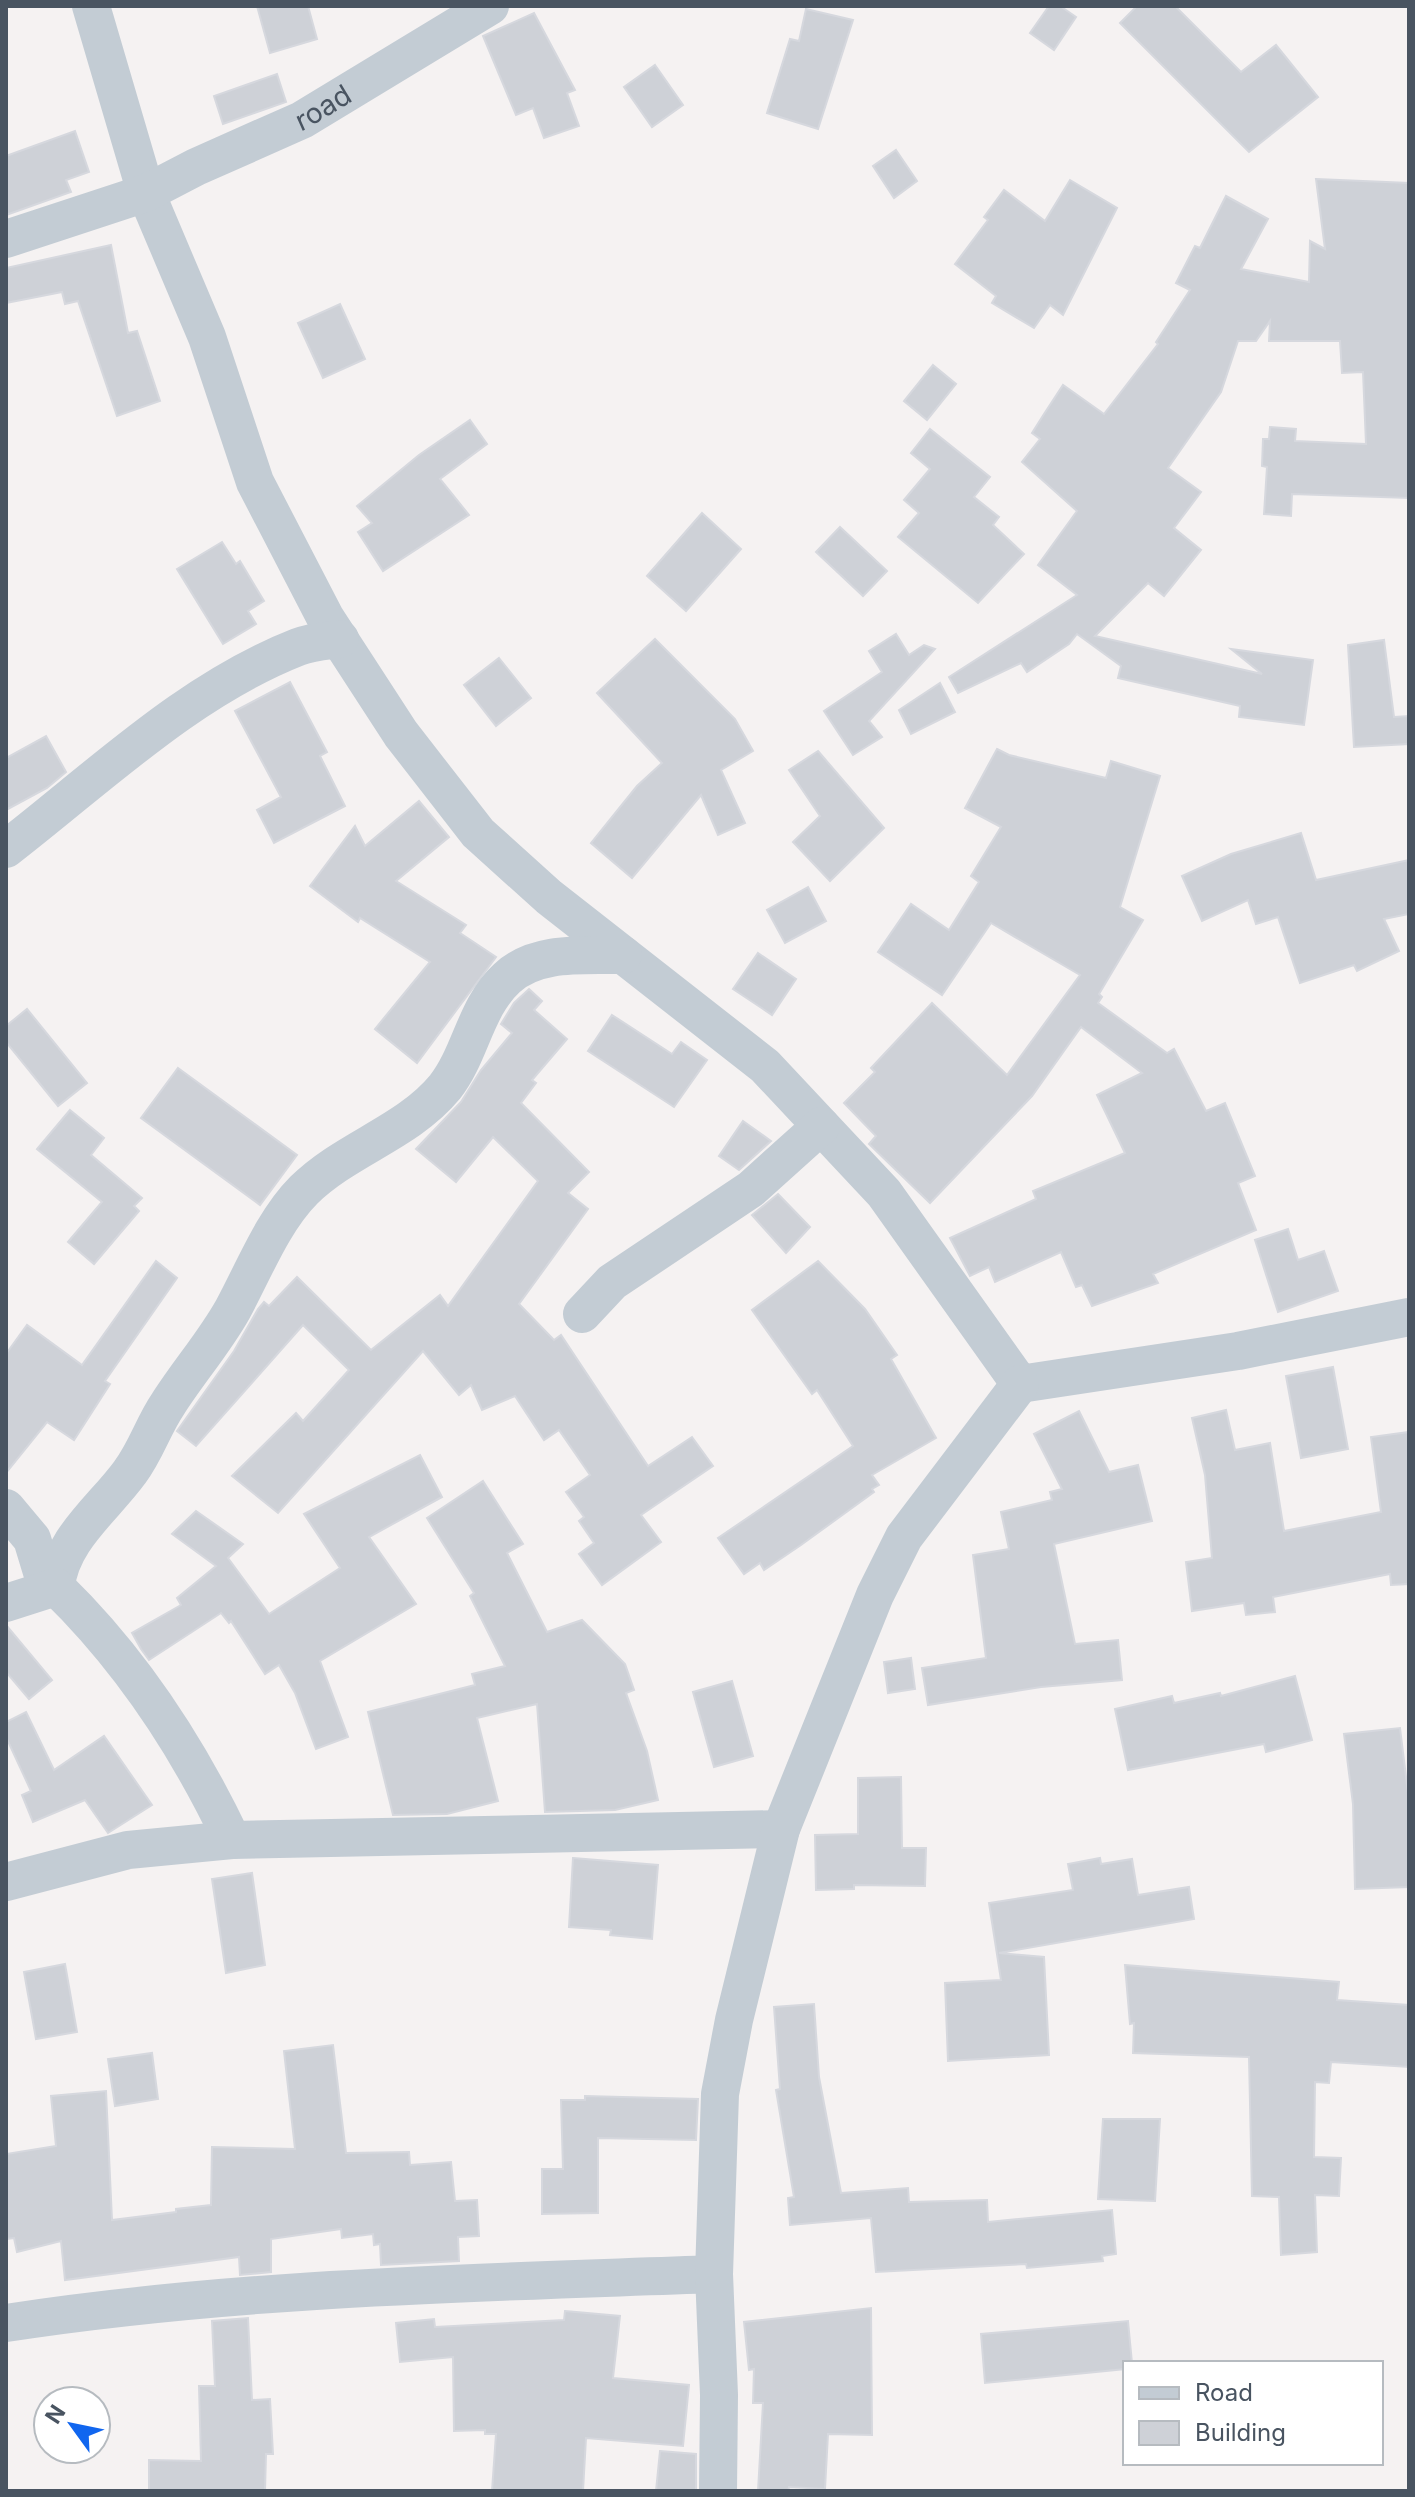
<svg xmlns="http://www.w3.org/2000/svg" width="1415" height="2497" font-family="Inter,sans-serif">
<rect width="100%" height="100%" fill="#f5f2f2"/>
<g fill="#ced1d7" stroke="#d6d8de" stroke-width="2">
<path d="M257,6H308L317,39L270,53Z"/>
<path d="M1049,6H1060L1076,17L1054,50L1030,33Z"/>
<path d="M1137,6H1175L1241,72L1276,45L1318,97L1249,152L1120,23Z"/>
<path d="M806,9L853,20L818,129L767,113L790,39L799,41Z"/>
<path d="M534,13L575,90L567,93L579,126L544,138L533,108L516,115L483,36Z"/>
<path d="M655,65L683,105L652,127L624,87Z"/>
<path d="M277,74L286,102L223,124L214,96Z"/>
<path d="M75,131L89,172L66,180L71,192L6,215V156Z"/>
<path d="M896,150L917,181L894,198L873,166Z"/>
<path d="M1316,179L1409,183V498L1292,494L1291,516L1264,514L1267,467L1262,466L1263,439H1269L1270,427L1296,429L1295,441L1366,444L1363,372L1342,373L1340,341H1269L1270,321L1256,341H1238L1221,392L1168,468L1201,492L1174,528L1201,550L1164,596L1148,583L1095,636L1262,674L1231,649L1313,660L1304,725L1239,717L1240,706L1118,678L1121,666L1077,634L1069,644L1027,672L1021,663L958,693L949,677L1077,595L1038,565L1077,511L1022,462L1040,439L1032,433L1044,414L1063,385L1104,414L1158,344L1156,342L1190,290L1176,283L1195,246L1200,248L1226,196L1268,219L1241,269L1309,282L1310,241L1325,249Z"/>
<path d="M1070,180L1117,208L1063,315L1050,305L1034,328L992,303L996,296L955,264L988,220L984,217L1004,190L1045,221Z"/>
<path d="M111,245L128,333L137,331L160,401L117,416L78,301L65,304L62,292L6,303V268Z"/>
<path d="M340,304L365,359L323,378L298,323Z"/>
<path d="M933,365L956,384L927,420L904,401Z"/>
<path d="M470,420L487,444L440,479L469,515L383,571L358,532L372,523L357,506L419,455Z"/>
<path d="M930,429L990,477L974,497L999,517L993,525L1024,554L978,603L898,537L919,513L904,500L930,469L911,453Z"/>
<path d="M702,513L741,549L686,611L647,576Z"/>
<path d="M840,527L887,571L863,596L816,552Z"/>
<path d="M222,542L236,564L240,561L264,601L248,611L256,624L223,644L177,569Z"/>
<path d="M896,634L909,655L924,645L935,649L869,721L882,737L853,755L824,711L882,672L869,651Z"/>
<path d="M655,639L735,719L753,751L721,770L745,823L718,835L701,795L632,878L591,843L637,786L662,763L597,693Z"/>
<path d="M1384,640L1394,717L1409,716V744L1354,747L1348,645Z"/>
<path d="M499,658L531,698L496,726L464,685Z"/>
<path d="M290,682L327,752L320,756L345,806L274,843L257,810L281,797L235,711Z"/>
<path d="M940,683L955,712L911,734L899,710Z"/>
<path d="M46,736L66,772L47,788L6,810V758Z"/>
<path d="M997,749L1009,755L1106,778L1111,761L1160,776L1120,907L1143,920L1099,994L1102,997L1098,1003L1167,1053L1174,1049L1206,1111L1225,1103L1255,1176L1238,1183L1256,1230L1153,1274L1158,1283L1092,1306L1082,1285L1076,1287L1061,1252L995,1282L989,1267L970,1276L950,1238L1036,1199L1033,1191L1125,1153L1097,1095L1142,1073L1081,1027L1032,1096L930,1203L869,1144L876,1136L844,1103L875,1072L871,1068L932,1003L1007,1075L1080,975L991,923L942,995L878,952L911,904L949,930L979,882L971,876L1001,827L965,808Z"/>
<path d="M818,751L884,828L830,881L793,842L820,816L789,770Z"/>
<path d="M419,801L449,837L396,881L466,925L460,933L496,957L417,1063L375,1029L430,962L360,918L358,922L310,886L355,826L365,846Z"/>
<path d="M1301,833L1316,880L1409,860V914L1384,919L1399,951L1357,971L1354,965L1300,983L1278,917L1256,924L1248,900L1202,921L1182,876L1231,854Z"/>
<path d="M808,887L826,921L785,943L767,910Z"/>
<path d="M758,953L796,979L772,1015L733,989Z"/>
<path d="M529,989L542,1001L534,1010L567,1039L532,1080L536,1083L521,1103L589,1172L568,1193L588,1209L519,1304L554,1340L561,1335L648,1466L692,1437L713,1466L641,1515L661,1542L602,1585L579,1554L594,1543L579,1521L584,1517L566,1492L590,1475L559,1430L544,1440L515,1396L482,1410L471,1385L459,1395L423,1351L278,1513L232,1476L296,1413L303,1421L349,1370L303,1325L196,1446L177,1431L234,1351L258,1309L264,1302L269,1306L297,1277L371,1350L440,1295L448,1306L538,1181L493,1137L456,1182L416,1149L461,1102L481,1070L512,1033L501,1024L514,1003Z"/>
<path d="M27,1009L87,1083L58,1106L6,1042V1026Z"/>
<path d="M612,1015L672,1054L681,1042L707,1060L674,1107L588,1051Z"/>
<path d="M178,1068L297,1155L260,1205L141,1118Z"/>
<path d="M70,1110L104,1138L91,1155L142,1198L134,1206L139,1211L94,1264L68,1242L102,1202L37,1149Z"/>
<path d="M743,1121L771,1141L739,1170L719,1156Z"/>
<path d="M778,1194L810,1227L786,1253L752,1215Z"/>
<path d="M1288,1229L1298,1260L1324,1251L1338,1291L1278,1312L1255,1240Z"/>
<path d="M156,1261L177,1278L105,1381L110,1384L74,1440L47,1422L6,1473V1354L27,1325L82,1365Z"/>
<path d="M818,1261L865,1309L897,1355L891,1359L936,1438L872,1475L879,1485L872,1489L874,1492L801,1545L764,1570L760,1563L744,1574L718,1538L853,1446L817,1390L812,1394L752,1310Z"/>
<path d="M1333,1367L1348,1449L1301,1458L1286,1376Z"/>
<path d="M1226,1410L1235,1450L1270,1443L1284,1531L1381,1512L1371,1437L1409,1432V1584L1391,1585L1390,1574L1273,1597L1275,1612L1246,1615L1244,1603L1192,1611L1186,1562L1212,1558L1205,1475L1192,1418Z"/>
<path d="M1079,1411L1109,1472L1138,1465L1152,1521L1054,1544L1075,1644L1118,1640L1122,1680L1041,1687L928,1705L922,1668L986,1658L973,1555L1009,1549L1001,1512L1052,1500L1050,1492L1062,1489L1034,1434Z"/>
<path d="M420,1455L442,1497L369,1537L416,1604L320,1661L348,1737L316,1749L295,1693L279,1665L265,1674L231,1621L229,1623L221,1613L149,1660L141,1649L132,1633L181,1605L177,1598L216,1566L172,1534L196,1511L243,1544L228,1558L269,1614L340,1568L304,1514Z"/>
<path d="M483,1481L523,1544L507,1553L547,1632L582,1620L625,1664L634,1690L626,1693L647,1751L658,1800L615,1810L545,1812L537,1704L477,1718L498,1801L447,1814L393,1815L368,1712L475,1685L472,1674L505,1666L470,1596L474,1593L427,1518Z"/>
<path d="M6,1625L52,1680L29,1699L6,1672Z"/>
<path d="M911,1658L915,1689L888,1693L884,1662Z"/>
<path d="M1295,1676L1312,1740L1266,1752L1264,1744L1128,1770L1115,1709L1172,1696L1174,1703L1220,1693L1221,1696Z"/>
<path d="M732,1681L753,1756L714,1767L693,1692Z"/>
<path d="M26,1712L54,1770L104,1736L152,1805L108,1833L85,1800L33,1822L22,1795L31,1791L6,1737V1722Z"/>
<path d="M1400,1728L1409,1801V1887L1355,1889L1353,1804L1344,1734Z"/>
<path d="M901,1777L902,1848H926L925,1886L854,1885V1889L816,1890L815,1835L858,1834V1778Z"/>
<path d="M573,1858L658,1865L652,1939L610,1935L611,1930L569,1927Z"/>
<path d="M1100,1858L1101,1864L1132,1859L1138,1895L1189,1887L1194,1919L999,1953L1044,1957L1049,2055L948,2061L945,1983L1001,1980L989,1903L1073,1890L1068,1864Z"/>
<path d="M252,1873L265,1965L226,1973L212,1879Z"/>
<path d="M65,1964L77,2032L36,2039L24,1972Z"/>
<path d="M1125,1965L1339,1982L1337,2000L1409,2005V2067L1331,2062L1329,2083L1315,2082L1314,2157L1341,2158L1339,2196L1315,2195L1317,2252L1281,2255L1279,2197L1252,2196L1249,2057L1133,2053L1134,2023L1130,2024Z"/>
<path d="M814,2004L819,2077L841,2193L908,2188L909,2202L987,2200L988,2222L1112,2210L1116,2254L1102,2256L1103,2261L1027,2268L1026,2264L876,2272L871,2218L790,2225L788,2198L794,2197L776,2090L780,2089L774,2007Z"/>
<path d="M333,2045L346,2153L409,2152L410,2165L451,2162L455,2201L477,2200L479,2236L458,2237L459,2261L381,2265L380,2244L374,2245L373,2234L342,2238L341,2229L271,2239V2272L240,2275L239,2257L65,2280L61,2241L17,2252L14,2238L6,2239V2154L56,2146L51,2096L106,2091L112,2220L176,2212V2209L211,2205L212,2147L295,2149L284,2051Z"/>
<path d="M152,2053L158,2099L115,2106L108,2059Z"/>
<path d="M585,2096L698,2099L696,2140L598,2138V2213L542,2214V2169H563L561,2100H585Z"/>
<path d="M1103,2119H1160L1155,2201L1098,2199Z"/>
<path d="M871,2308L872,2435L828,2434L825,2489L789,2487L788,2491H758L763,2403H753L754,2369L749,2370L744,2322Z"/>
<path d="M565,2311L620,2316L613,2378L689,2385L683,2446L586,2438L583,2491H492L496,2434H485V2430L454,2431L453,2357L400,2362L396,2323L434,2319L435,2327L564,2320Z"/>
<path d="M248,2318L252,2400L270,2399L273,2454H266L265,2491H149V2460L201,2461L199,2386H215L212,2321Z"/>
<path d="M1128,2321L1132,2363H1125V2369L985,2383L981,2334Z"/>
<path d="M660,2451L696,2454V2491H656Z"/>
</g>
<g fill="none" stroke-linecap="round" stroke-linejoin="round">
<g stroke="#c3ccd4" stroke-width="38">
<path d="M91,6L146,193L207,337L255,482L325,617L401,734L478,833L549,897L765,1066L884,1193L1020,1384L1238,1351L1409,1317"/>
<path id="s1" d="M6,239L146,193L196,167L302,120L490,6"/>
<path d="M6,849C98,778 188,690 298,647C311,642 326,641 340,639"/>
<path d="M582,1314L612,1282L751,1189L821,1126"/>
<path d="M6,1508L32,1539L42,1572L56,1587C60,1540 104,1508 130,1472C146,1451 153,1426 168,1404C189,1371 214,1343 233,1309C254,1270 273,1221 304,1190C347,1148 407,1133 445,1087C471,1054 475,1007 507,978C537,950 585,956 623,955"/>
<path d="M6,1603L56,1587C131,1660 187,1745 232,1840"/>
<path d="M6,1882L128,1850L232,1840L781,1829"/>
<path d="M6,2323C241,2287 476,2283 714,2274"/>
<path d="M718,2491L719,2395L714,2274L720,2094L734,2020L781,1829L875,1595L904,1537L1020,1384"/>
</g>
</g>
<g text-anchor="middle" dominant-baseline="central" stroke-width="6" stroke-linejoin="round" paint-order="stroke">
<g font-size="28" fill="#495461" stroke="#fff">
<text stroke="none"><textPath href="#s1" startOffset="344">road</textPath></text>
</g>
</g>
<rect width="1415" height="2497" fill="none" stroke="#495461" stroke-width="16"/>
<rect x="1123" y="2361" width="260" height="104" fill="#ffffff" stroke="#b6bbc0" stroke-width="2"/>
<rect x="1139" y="2387" width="40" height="12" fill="#c3ccd4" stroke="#b6bbc0" stroke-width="2"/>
<text x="1195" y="2401" font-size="24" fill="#495461">Road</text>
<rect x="1139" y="2421" width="40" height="24" fill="#ced1d7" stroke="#b6bbc0" stroke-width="2"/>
<text x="1195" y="2441" font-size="24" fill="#495461">Building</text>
<g transform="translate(72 2425) rotate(303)"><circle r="38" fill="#ffffff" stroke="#b6bbc0" stroke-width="2"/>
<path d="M0-6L14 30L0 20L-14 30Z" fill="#1166ef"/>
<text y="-12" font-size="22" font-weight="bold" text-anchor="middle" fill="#495461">N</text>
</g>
</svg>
